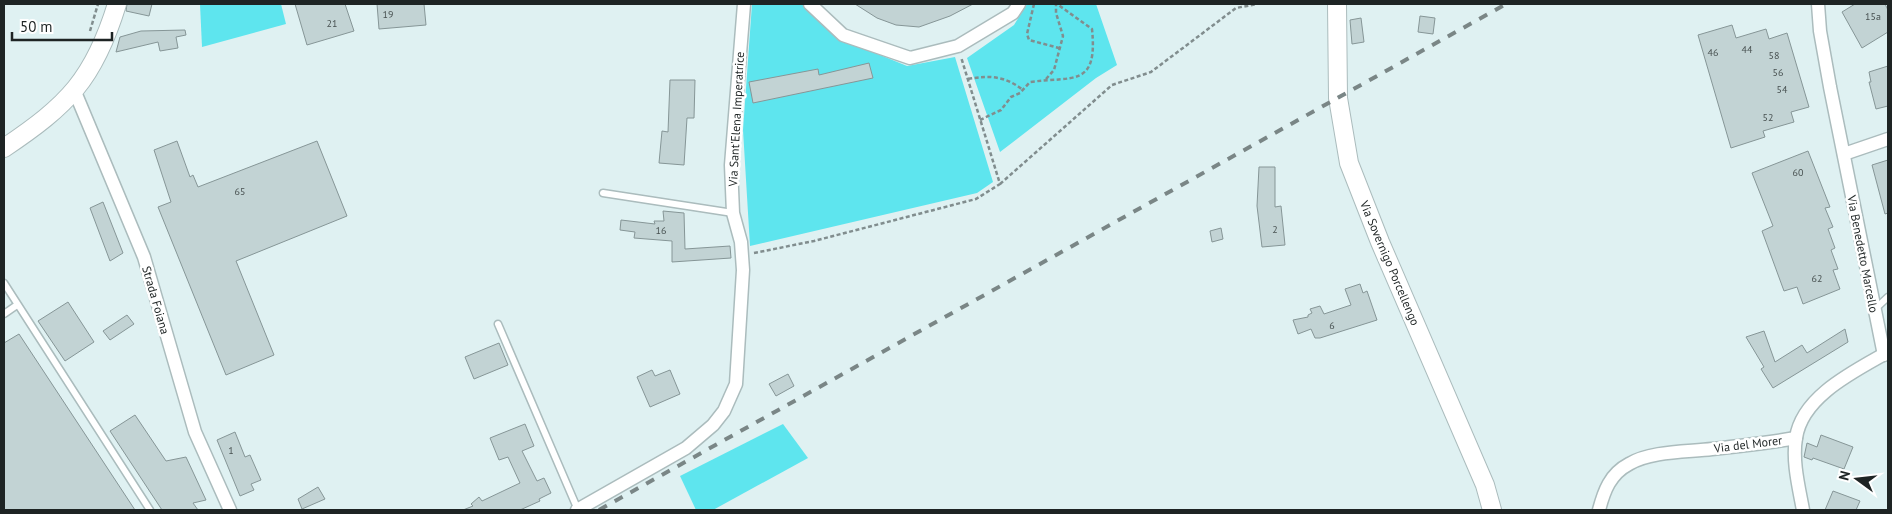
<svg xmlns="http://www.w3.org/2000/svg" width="1892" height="514" font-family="'PT Sans',sans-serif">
<rect width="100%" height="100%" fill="#dff1f2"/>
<g fill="#5ee5ee">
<path d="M200,4H281L286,24L202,47Z"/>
<path d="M752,4H803L841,39L907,66L955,57L993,182L977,193L750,246L743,130Z"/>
<path d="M1027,4H1096L1117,65L1096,78L1000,152L967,58L1014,25Z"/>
<path d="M783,424L808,458L713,510H696L680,476Z"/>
</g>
<g fill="#c2d3d4" stroke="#869697">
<path d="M127,4H152L149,16L126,11Z"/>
<path d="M295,4H345L354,31L307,45Z"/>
<path d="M377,4H424L426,25L379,29Z"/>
<path d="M855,4H973L950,16L919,27L896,25L877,18Z"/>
<path d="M1855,4H1885L1888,10V32L1862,48L1842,12Z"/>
<path d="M1420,16L1435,18L1433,34L1418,32Z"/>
<path d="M1361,18L1364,42L1352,44L1350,20Z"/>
<path d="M1732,25L1736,38L1766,29L1769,39L1787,33L1809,107L1791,112L1794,122L1763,131L1765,137L1731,148L1698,35Z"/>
<path d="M185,30L186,35L176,37L178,48L160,51L158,42L116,52L120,37L141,31Z"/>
<path d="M869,63L873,78L753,103L749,82L818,69L819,75Z"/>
<path d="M1888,66V106L1876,109L1869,82H1871L1869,72Z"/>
<path d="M670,80H695L694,118H687L684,165L659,163L662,131L668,132Z"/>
<path d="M177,141L190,177L193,175L198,187L317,141L347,216L236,261L274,355L226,375L158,207L171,202L154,150Z"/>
<path d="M1808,151L1830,207L1825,208L1833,227L1828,229L1835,248L1831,250L1838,269L1833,270L1840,289L1803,304L1797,287L1784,291L1762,231L1773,226L1752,173Z"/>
<path d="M1888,160V213L1885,214L1872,165Z"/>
<path d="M1259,167H1275V207L1281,206L1285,245L1262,247L1257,206Z"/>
<path d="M103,202L123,253L110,261L90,208Z"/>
<path d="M663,211L684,213L685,249L730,246L731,258L672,262V241L634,238L635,232L620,230L621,220L655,224L654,221H664Z"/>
<path d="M1221,228L1223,239L1212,242L1210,231Z"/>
<path d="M1360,284L1363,293L1367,291L1377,320L1320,338H1315L1311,329L1298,334L1293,320L1308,317V315L1312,313L1310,309L1320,306L1324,314L1351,305L1345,289Z"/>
<path d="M68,302L94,342L65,361L38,321Z"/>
<path d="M127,315L134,324L110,340L103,331Z"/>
<path d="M1845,329L1848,342L1773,388L1761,369L1764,367L1746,337L1764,331L1775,362L1802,345L1807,353Z"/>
<path d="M19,334L135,510H4V343Z"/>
<path d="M499,343L508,365L474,379L465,357Z"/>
<path d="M652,370L655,376L670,370L680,394L650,407L637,377Z"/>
<path d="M788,374L794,386L776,396L769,384Z"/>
<path d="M135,415L166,461L186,457L206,500L193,503L198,510H162L110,431Z"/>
<path d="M525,424L534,446L522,451L537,481L544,478L551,493L539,499L540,501L520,510H463L473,506L471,504L479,497L482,501L520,483L508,457L499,460L490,438Z"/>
<path d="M235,432L245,457L250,455L261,480L251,484L254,490L240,496L217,440Z"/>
<path d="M1821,435L1853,447L1844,469L1813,458L1812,460L1804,457L1807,443L1817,447Z"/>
<path d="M318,487L325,499L302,509L298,499Z"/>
<path d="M1833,491L1860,501L1856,510H1825Z"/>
</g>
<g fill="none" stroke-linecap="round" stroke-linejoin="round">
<defs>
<g id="lane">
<path d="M603,193L733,213"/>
<path d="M4,283L150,510"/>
<path d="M1875,309L1888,297"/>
<path d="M4,314L17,305"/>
<path d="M498,324L578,510"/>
</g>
<g id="street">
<path d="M810,4L843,35L910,58L958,46L1013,13L1019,4"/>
<path d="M1818,4L1820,31L1830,87L1884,355"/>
<path d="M75,92L144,257L195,432L230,510"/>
<path d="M1844,154L1888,139"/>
<path d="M577,510L686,448L713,425L724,411L736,384L743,270L741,242L733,213L731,165L744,4"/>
<path d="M1599,510C1604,491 1610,474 1629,464C1650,451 1687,452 1712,449C1740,446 1768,443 1796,438"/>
<path d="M1803,510C1799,488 1792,461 1796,438C1802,396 1855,371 1888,352"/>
</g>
<g id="secondary">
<path d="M1337,4L1338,98L1349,163L1380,242L1485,485L1492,510"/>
<path d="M4,148C68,105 94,79 117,4"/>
</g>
</defs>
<use href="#lane" stroke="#abbcbd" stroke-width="9"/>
<use href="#street" stroke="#abbcbd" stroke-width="15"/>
<use href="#secondary" stroke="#abbcbd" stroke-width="20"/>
<g stroke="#818d8e" stroke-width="2.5" stroke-dasharray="4 2.5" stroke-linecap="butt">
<path d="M1034,4L1027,34L1029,40L1059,48"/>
<path d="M90,31L98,4"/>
<path d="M968,79C990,75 1005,76 1023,90"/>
<path d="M1046,79L1054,70L1063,36L1056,13V4"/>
<path d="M980,120L1001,110L1011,97L1020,93L1030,82C1073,76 1098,88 1092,29L1057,4"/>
<path d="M1000,184L1112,85L1151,72L1236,8L1257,4"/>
<path d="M754,253L814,241L976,199L1000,184L961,57"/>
</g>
<use href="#lane" stroke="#fff" stroke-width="6"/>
<use href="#street" stroke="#fff" stroke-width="12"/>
<use href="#secondary" stroke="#fff" stroke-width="18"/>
<path stroke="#7a8686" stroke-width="4" stroke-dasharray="9 9" stroke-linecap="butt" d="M599,510L1506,4"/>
</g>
<g text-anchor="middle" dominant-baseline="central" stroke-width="5" stroke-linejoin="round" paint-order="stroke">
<g font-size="10" fill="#475050">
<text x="388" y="14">19</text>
<text x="1873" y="16">15a</text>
<text x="332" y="23">21</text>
<text x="1747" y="49">44</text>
<text x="1713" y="52">46</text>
<text x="1774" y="55">58</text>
<text x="1778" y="72">56</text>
<text x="1782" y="89">54</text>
<text x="1768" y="117">52</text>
<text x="1798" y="172">60</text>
<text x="240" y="191">65</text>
<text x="1275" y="229">2</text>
<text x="661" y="230">16</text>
<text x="1817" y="278">62</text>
<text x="1332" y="325">6</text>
<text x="231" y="450">1</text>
</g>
<g font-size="12" fill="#1e2424" stroke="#fff">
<text transform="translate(736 119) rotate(-87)">Via Sant'Elena Imperatrice</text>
<text transform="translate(1863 254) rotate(79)">Via Benedetto Marcello</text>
<text transform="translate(1390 263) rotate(67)">Via Sovernigo Porcellengo</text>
<text transform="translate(156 300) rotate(74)">Strada Foiana</text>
<text transform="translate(1748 444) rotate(-7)">Via del Morer</text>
</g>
</g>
<rect width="1892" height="514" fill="none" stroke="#1e2424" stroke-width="10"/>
<g transform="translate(1857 479) rotate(285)" stroke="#ffffff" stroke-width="4" paint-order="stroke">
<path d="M0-4L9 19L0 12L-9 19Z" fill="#1e2424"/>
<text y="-8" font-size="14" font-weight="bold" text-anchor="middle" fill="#1e2424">N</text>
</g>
<path d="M12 32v8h100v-8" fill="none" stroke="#1e2424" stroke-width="2.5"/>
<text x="20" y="32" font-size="15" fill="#1e2424" stroke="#ffffff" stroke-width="4" paint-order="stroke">50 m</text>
</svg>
